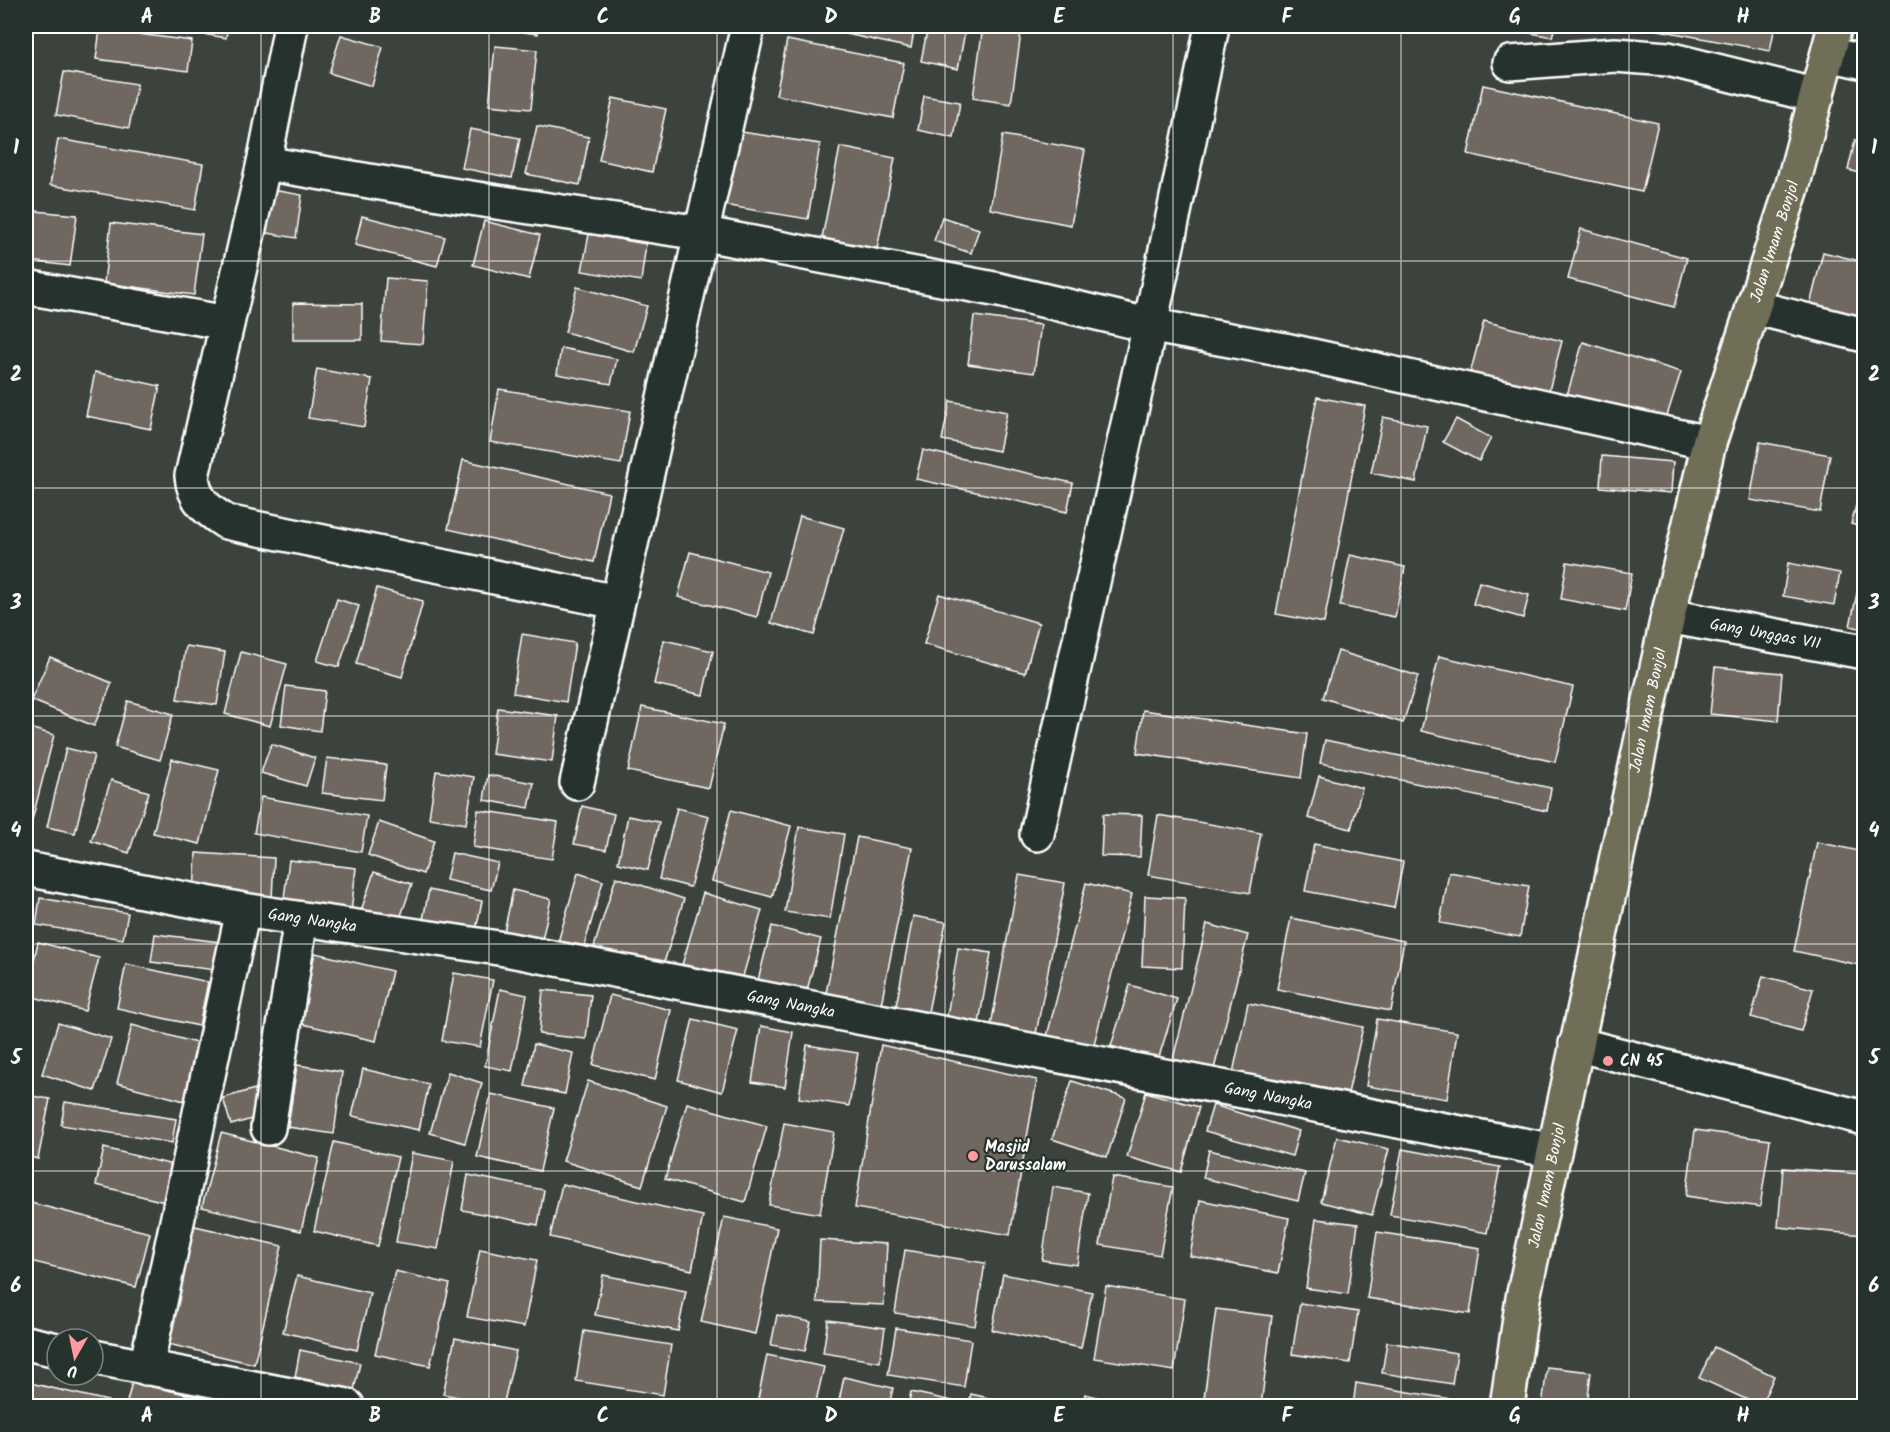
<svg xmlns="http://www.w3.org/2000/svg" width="1890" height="1432" font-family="Kalam,sans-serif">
<rect width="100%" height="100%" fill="#3c433d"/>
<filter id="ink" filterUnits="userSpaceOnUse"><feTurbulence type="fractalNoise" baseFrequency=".0167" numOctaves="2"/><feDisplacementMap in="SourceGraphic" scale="12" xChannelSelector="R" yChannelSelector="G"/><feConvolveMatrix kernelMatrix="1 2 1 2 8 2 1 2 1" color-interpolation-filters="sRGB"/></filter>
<g filter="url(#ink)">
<g fill="#6f6761" stroke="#fff" stroke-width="1.5">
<path d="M153,26H228L226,38Z"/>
<path d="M502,26H539L538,34L502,29Z"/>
<path d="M810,26H915L911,48Z"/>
<path d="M928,26H966L958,69L921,61Z"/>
<path d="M983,26H1022L1011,104L973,98Z"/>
<path d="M1492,26H1555L1552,37Z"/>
<path d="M1637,26H1775L1770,51Z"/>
<path d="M100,29L192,41L188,71L96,59Z"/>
<path d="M341,35L383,47L372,86L329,73Z"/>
<path d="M787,40L904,63L893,118L776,95Z"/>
<path d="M495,46L537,50L531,109L489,105Z"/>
<path d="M64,72L137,84L129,128L56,115Z"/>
<path d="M1483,85L1658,123L1642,192L1468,154Z"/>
<path d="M924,96L960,102L954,138L918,130Z"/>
<path d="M613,98L666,109L652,172L599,160Z"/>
<path d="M1864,100V117L1860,115Z"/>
<path d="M537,126L589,137L580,185L526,174Z"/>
<path d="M470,129L520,138L512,178L462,168Z"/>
<path d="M735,131L820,144L808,219L723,205Z"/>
<path d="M1003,135L1085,150L1071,225L990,209Z"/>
<path d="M58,139L203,164L195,210L50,185Z"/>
<path d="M1855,140L1864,142V174L1848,170Z"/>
<path d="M840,147L895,158L877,249L822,238Z"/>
<path d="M261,188L302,195L296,238L255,231Z"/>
<path d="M35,211L77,215L70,266L29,261Z"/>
<path d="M362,216L445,237L437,266L355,245Z"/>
<path d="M942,217L979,229L971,253L934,241Z"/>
<path d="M484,221L540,235L529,279L473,265Z"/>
<path d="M111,223L202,234L194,295L104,283Z"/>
<path d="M1581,229L1687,258L1674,307L1568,279Z"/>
<path d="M589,234L646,244L641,281L582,271Z"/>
<path d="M1823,252L1864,262V322L1809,309Z"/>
<path d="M386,278L428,281L423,344L381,341Z"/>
<path d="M577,287L647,306L634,352L565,332Z"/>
<path d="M293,303L362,304V340H293Z"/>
<path d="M974,316L1041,325L1034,373L968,364Z"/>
<path d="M1484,321L1562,341L1548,394L1470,374Z"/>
<path d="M1583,342L1681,372L1664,425L1567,395Z"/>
<path d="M561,348L617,359L611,384L557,374Z"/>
<path d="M317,369L372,379L364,427L308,418Z"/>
<path d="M95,372L160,386L151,429L86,416Z"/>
<path d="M499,389L630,411L621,464L490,442Z"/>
<path d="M1317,397L1365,406L1324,623L1276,614Z"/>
<path d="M950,401L1007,412L999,451L942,440Z"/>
<path d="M1383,417L1427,426L1416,482L1371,473Z"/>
<path d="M1456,419L1491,438L1479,461L1443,442Z"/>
<path d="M1760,442L1830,455L1820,512L1750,500Z"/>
<path d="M923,450L1073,483L1067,512L916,479Z"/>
<path d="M1602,456L1673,462L1671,493L1600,487Z"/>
<path d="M463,460L609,493L594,562L448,529Z"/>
<path d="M1864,476V528L1851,524Z"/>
<path d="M800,516L844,528L814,635L771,623Z"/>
<path d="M690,552L768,572L757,617L678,597Z"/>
<path d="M1350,555L1405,567L1395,617L1340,606Z"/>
<path d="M1864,561V629L1850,626Z"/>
<path d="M1567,562L1632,573L1625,611L1561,599Z"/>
<path d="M1788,563L1840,573L1834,605L1783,596Z"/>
<path d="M1479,582L1529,595L1523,618L1473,604Z"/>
<path d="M377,588L423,601L402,677L356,664Z"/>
<path d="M939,594L1039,623L1025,673L924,644Z"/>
<path d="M337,599L359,606L339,667L317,661Z"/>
<path d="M522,634L575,643L566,702L513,693Z"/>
<path d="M664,640L713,651L703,695L654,684Z"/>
<path d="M186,646L225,652L217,705L177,699Z"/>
<path d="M1338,651L1418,676L1403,723L1323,698Z"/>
<path d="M241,652L287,664L270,726L225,714Z"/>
<path d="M1439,656L1573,687L1555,762L1421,731Z"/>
<path d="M50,657L112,683L94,726L31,700Z"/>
<path d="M1715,667L1782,673L1778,721L1710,714Z"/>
<path d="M286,686L325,691L320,731L281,725Z"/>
<path d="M128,701L173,714L160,760L115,747Z"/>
<path d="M642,707L724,724L709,788L628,771Z"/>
<path d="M498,708L558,716L552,762L492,754Z"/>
<path d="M1143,710L1307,734L1301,778L1137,753Z"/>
<path d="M26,727L54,735L28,836L26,835Z"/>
<path d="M1325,740L1551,788L1547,811L1320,763Z"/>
<path d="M271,744L315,758L306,786L261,773Z"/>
<path d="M66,748L94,755L75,833L47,827Z"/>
<path d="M327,758L386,765L382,800L322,793Z"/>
<path d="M172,759L219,770L200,844L153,833Z"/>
<path d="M436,771L474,777L466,824L429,818Z"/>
<path d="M488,775L534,783L529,808L484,800Z"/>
<path d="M1319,776L1362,788L1351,829L1308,818Z"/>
<path d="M111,780L149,792L129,853L91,841Z"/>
<path d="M261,797L367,816L361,852L254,833Z"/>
<path d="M582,806L614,814L606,850L574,844Z"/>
<path d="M677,808L709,816L690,887L659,879Z"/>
<path d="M478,810L558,822L552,859L473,847Z"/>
<path d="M731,810L791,826L772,897L712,881Z"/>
<path d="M1103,814L1142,815L1140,857L1101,856Z"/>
<path d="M1158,815L1261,833L1250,893L1148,875Z"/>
<path d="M628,816L659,822L648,870L618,863Z"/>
<path d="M379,822L434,841L423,874L368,855Z"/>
<path d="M799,827L844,834L830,919L785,912Z"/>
<path d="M857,837L912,848L879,1015L824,1003Z"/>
<path d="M1817,842L1864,852V966L1794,951Z"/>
<path d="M1314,844L1403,862L1394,908L1305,891Z"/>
<path d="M196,853L274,858L272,899L194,895Z"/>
<path d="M452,853L498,863L491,890L446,880Z"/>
<path d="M289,860L356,868L350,921L282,913Z"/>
<path d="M374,872L412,884L397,927L360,914Z"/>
<path d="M1449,872L1529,886L1520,937L1440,923Z"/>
<path d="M578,873L603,881L581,957L556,949Z"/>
<path d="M1019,875L1065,883L1034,1044L989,1036Z"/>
<path d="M616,877L684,899L662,969L594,947Z"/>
<path d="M1086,883L1132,894L1091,1056L1045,1044Z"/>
<path d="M429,890L482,901L475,935L422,924Z"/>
<path d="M513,890L551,899L542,940L504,932Z"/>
<path d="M703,893L762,910L739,990L680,972Z"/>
<path d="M1145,896L1185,898L1182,968L1142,966Z"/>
<path d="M40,898L128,913L123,939L36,925Z"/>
<path d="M913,916L946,922L928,1012L896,1006Z"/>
<path d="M1291,918L1404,941L1391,1011L1277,989Z"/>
<path d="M1207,924L1248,935L1214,1069L1173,1059Z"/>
<path d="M772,926L821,939L804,1001L756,988Z"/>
<path d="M155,934L228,943L224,971L151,962Z"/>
<path d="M38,942L99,958L85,1011L26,995Z"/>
<path d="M958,948L991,953L978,1029L946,1023Z"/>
<path d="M315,953L392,971L376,1041L298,1023Z"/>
<path d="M126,964L208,982L199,1026L117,1008Z"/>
<path d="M454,973L493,980L480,1047L442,1041Z"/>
<path d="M1763,976L1813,989L1801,1031L1751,1017Z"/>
<path d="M1130,985L1177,999L1158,1060L1111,1046Z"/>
<path d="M500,989L527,995L512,1071L485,1066Z"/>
<path d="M543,990L591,995L586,1039L539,1034Z"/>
<path d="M610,995L671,1010L655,1080L593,1065Z"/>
<path d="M1248,1003L1363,1027L1347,1098L1233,1073Z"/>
<path d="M693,1019L738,1030L722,1092L678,1080Z"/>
<path d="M1377,1019L1457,1032L1447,1099L1366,1086Z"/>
<path d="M58,1023L111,1039L95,1091L42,1074Z"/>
<path d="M132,1025L207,1046L192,1103L117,1083Z"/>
<path d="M761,1026L793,1032L785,1087L752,1082Z"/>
<path d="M534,1044L573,1053L565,1094L525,1086Z"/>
<path d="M807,1045L858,1053L849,1106L799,1098Z"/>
<path d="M881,1045L1037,1080L1010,1235L855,1208Z"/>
<path d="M297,1065L342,1072L334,1134L288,1127Z"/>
<path d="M363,1069L429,1084L419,1130L352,1116Z"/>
<path d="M448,1072L482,1083L465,1143L430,1133Z"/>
<path d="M588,1081L667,1106L642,1186L563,1161Z"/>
<path d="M1072,1081L1126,1098L1107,1157L1052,1139Z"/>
<path d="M255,1089L262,1116L231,1125L223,1098Z"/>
<path d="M1146,1092L1199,1107L1181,1172L1127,1157Z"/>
<path d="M491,1094L554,1108L540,1171L477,1157Z"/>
<path d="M26,1095L50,1099L38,1159L26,1156Z"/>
<path d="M65,1102L176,1119L172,1143L61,1125Z"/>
<path d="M687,1103L767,1126L745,1202L665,1179Z"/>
<path d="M1213,1105L1299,1131L1292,1156L1205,1131Z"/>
<path d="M784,1123L834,1132L820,1214L769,1205Z"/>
<path d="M1695,1130L1770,1140L1760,1207L1686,1196Z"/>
<path d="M221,1133L319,1158L301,1231L202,1207Z"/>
<path d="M1337,1137L1389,1149L1372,1215L1321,1202Z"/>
<path d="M334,1142L398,1157L378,1246L314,1231Z"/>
<path d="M104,1148L173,1165L165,1202L96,1185Z"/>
<path d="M1402,1149L1500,1167L1487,1233L1390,1215Z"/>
<path d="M1209,1150L1305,1173L1298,1201L1203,1178Z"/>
<path d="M412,1153L454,1161L438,1249L396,1242Z"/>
<path d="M1783,1168L1864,1174V1235L1778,1227Z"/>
<path d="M468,1175L544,1190L538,1225L462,1210Z"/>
<path d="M1112,1177L1173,1187L1160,1255L1100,1245Z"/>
<path d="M562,1184L703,1216L692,1270L550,1237Z"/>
<path d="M1053,1187L1088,1193L1077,1265L1042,1260Z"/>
<path d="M1200,1200L1289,1218L1278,1273L1190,1256Z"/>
<path d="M27,1202L150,1233L136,1287L26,1260Z"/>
<path d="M724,1217L777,1228L755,1334L701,1322Z"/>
<path d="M1316,1219L1358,1224L1348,1294L1306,1288Z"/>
<path d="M182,1223L282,1246L254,1364L155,1341Z"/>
<path d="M1377,1232L1480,1248L1470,1314L1367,1298Z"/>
<path d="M820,1240L887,1244L884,1305L817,1302Z"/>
<path d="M480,1249L537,1260L524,1327L467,1317Z"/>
<path d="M905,1250L985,1263L975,1326L895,1313Z"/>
<path d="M395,1271L450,1284L430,1366L375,1354Z"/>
<path d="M1003,1274L1092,1292L1081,1348L992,1330Z"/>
<path d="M603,1275L686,1291L678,1331L595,1315Z"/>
<path d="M297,1276L370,1293L357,1350L283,1332Z"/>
<path d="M1106,1286L1185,1299L1174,1371L1094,1358Z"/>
<path d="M1300,1303L1358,1312L1350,1363L1292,1354Z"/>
<path d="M1216,1309L1272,1316L1261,1406H1203Z"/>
<path d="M777,1315L811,1322L805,1351L771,1345Z"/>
<path d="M828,1320L885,1328L880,1362L823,1353Z"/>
<path d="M896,1328L971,1340L964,1387L888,1375Z"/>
<path d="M584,1331L671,1345L663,1395L576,1381Z"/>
<path d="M455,1338L516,1351L503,1406L443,1394Z"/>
<path d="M1387,1342L1457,1353L1452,1384L1382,1373Z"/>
<path d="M1714,1347L1774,1376L1761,1406L1699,1378Z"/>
<path d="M300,1350L360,1363L354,1390L295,1377Z"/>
<path d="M767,1355L824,1367L815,1406H798L758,1399Z"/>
<path d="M1547,1367L1591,1372L1587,1406H1542Z"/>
<path d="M844,1377L893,1388L889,1406H838Z"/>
<path d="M26,1382L108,1401L107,1406H26Z"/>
<path d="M132,1382L203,1398L201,1406H126Z"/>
<path d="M1356,1383L1451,1399L1450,1406H1353Z"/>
<path d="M911,1392L957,1402L956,1406H908Z"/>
<path d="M971,1394L1011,1403V1406H968Z"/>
<path d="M1085,1394L1128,1405V1406H1082Z"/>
</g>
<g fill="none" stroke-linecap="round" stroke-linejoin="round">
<defs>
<g id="minor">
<path d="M291,26L264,163L192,476C194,500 207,510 226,522L617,602"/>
<path d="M1828,54L1864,62"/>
<path d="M1510,63L1615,55L1668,59L1817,96"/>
<path d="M264,163L451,195L700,233L999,290L1148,325L1290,351L1709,443"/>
<path d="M26,287L227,323"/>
<path d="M1753,307L1864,335"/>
<path id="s1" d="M1668,616L1864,652"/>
<path d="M577,783L748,26"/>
<path d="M1037,834C1096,565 1159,296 1212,26"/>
<path id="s2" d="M26,869L243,910L505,949L1554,1151"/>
<path d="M1576,1044L1864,1118"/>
<path d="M268,1128L301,919"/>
<path d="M26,1343L57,1350"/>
<path d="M93,1357L347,1406"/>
<path d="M146,1368L243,910"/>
</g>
<g id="major">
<path id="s3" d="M1507,1406L1523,1298L1668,616L1709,443L1792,188L1835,26"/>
</g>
</defs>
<use href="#minor" stroke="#fff" stroke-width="38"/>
<use href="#major" stroke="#fff" stroke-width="38"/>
<use href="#minor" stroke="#26332d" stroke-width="33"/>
<use href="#major" stroke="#716e59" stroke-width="33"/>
</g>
</g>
<path fill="none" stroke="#fff" stroke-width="1.5" stroke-opacity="0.55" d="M261,26V1406M489,26V1406M717,26V1406M945,26V1406M1173,26V1406M1401,26V1406M1629,26V1406M26,261H1864M26,488H1864M26,716H1864M26,944H1864M26,1171H1864"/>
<g fill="#ff9aa2" stroke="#26332d" stroke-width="2">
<circle cx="1608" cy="1061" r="6"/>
<circle cx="973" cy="1156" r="6"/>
</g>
<g text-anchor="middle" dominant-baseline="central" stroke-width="4.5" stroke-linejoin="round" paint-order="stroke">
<g font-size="16" fill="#fff" stroke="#26332d">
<text stroke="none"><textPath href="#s3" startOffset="1196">Jalan Imam Bonjol</textPath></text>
<text stroke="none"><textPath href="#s1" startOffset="99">Gang Unggas VII</textPath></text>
<text stroke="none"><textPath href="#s3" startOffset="710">Jalan Imam Bonjol</textPath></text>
<text stroke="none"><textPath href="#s2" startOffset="291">Gang Nangka</textPath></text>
<text stroke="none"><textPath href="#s2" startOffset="777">Gang Nangka</textPath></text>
<text stroke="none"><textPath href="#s2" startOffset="1263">Gang Nangka</textPath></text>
<text stroke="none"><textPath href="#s3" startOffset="224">Jalan Imam Bonjol</textPath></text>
</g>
<g font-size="16" font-weight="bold" fill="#fff" stroke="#26332d" text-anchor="start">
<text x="1620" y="1061">CN 45</text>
<text x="985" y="1147">Masjid<tspan x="985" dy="18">Darussalam</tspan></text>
</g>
</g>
<rect width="1890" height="1432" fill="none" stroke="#26332d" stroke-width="66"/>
<g transform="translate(75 1357) rotate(189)"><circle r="28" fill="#26332d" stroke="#7d8581" stroke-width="1.5"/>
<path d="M0-4.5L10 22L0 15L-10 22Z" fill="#ff9aa2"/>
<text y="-9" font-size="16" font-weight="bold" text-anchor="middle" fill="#ffffff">U</text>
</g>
<rect x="33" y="33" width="1824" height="1366" fill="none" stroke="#fff" stroke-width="2"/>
<g font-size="20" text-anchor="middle" font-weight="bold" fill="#fff">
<text x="147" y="23">A</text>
<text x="375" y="23">B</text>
<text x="603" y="23">C</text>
<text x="831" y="23">D</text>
<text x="1059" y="23">E</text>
<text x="1287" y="23">F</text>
<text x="1515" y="23">G</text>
<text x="1743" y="23">H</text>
<text x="16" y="154">1</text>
<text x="1874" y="154">1</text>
<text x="16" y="381">2</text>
<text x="1874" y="381">2</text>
<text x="16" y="609">3</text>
<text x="1874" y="609">3</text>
<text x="16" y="837">4</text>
<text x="1874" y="837">4</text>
<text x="16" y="1064">5</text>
<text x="1874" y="1064">5</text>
<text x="16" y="1292">6</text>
<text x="1874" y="1292">6</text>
<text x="147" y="1422">A</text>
<text x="375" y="1422">B</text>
<text x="603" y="1422">C</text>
<text x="831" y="1422">D</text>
<text x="1059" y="1422">E</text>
<text x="1287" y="1422">F</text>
<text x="1515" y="1422">G</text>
<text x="1743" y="1422">H</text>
</g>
</svg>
